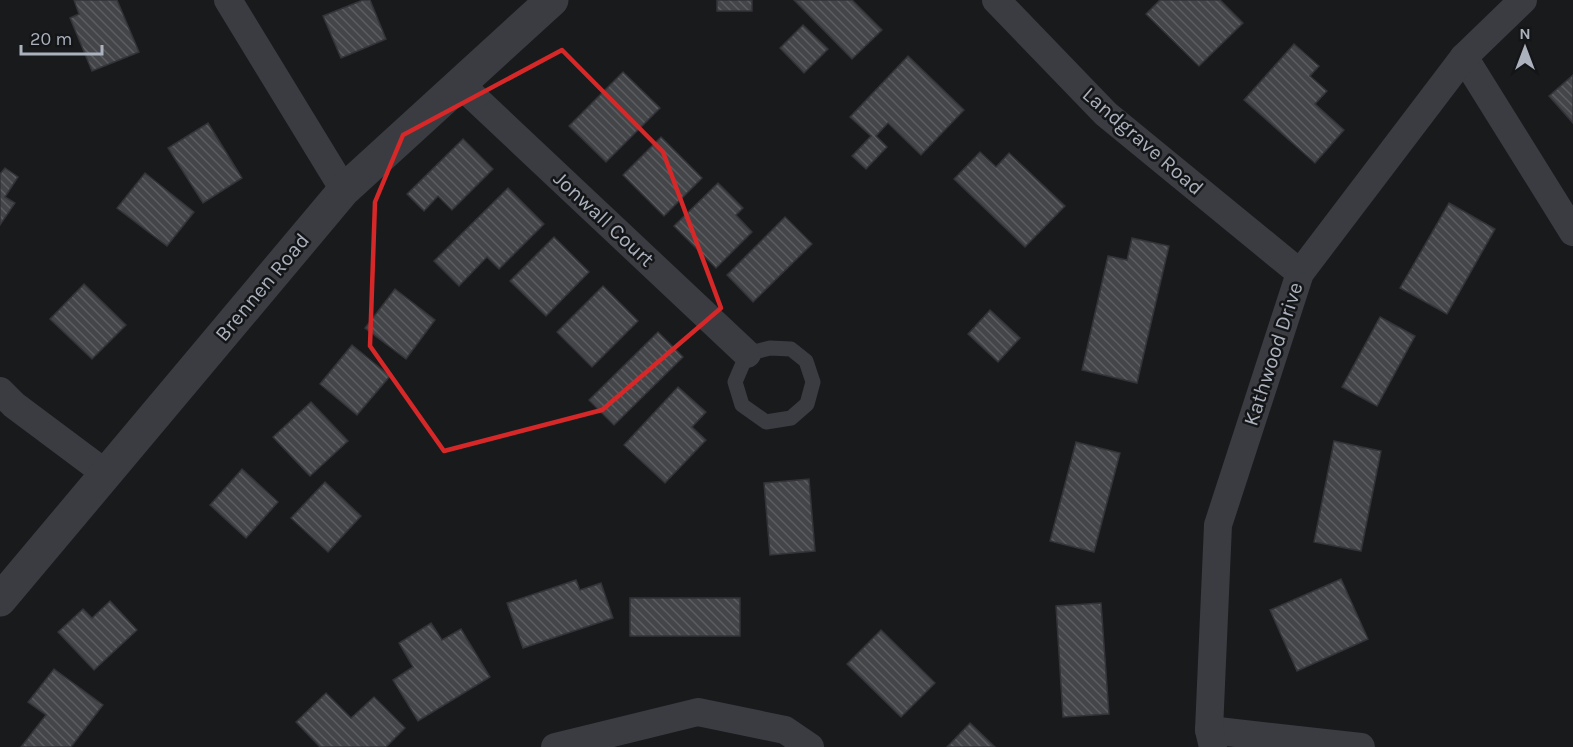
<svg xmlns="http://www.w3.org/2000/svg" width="1573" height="747" font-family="Karla,sans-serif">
<defs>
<pattern id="building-back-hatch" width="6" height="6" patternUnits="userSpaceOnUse" patternTransform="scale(1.5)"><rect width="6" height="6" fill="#434549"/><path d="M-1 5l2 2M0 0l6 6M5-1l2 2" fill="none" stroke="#5b5d61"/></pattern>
</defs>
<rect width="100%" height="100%" fill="#191a1c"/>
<g fill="url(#building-back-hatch)" stroke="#333338" stroke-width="1.5">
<path d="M74,0H117L139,52L92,71L70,18L79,14Z"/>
<path d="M363,0H370L386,39L341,58L323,16Z"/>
<rect x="717" y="0" width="35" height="11"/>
<path d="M794,0H852L882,30L852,59Z"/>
<path d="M1160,0H1220L1243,23L1199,66L1146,14Z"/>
<path d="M803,25L828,49L804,73L780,48Z"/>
<path d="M1294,44L1319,66L1310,76L1327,91L1315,104L1344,130L1315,163L1244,100Z"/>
<path d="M908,56L964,110L921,155L888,123L876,136L887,147L866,169L852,156L871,136L850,117Z"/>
<path d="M623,72L660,108L606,162L569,126Z"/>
<path d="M1573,75V123L1549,96Z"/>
<path d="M208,123L242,178L203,203L168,148Z"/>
<path d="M661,137L702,178L664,216L623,175Z"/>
<path d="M463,139L493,169L452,210L438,196L424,211L407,194Z"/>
<path d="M980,152L996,167L1009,153L1065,206L1025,247L954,179Z"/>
<path d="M5,168L18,177L5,197L15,203L0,225V174Z"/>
<path d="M145,173L194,212L167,246L117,208Z"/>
<path d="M718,183L743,208L736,215L752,232L716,268L674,226Z"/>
<path d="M508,188L544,224L499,269L487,257L459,286L434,261Z"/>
<path d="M1449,203L1495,229L1447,314L1400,288Z"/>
<path d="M785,217L812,244L753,302L727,275Z"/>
<path d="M554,237L589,272L546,316L510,281Z"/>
<path d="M1132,238L1169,246L1137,383L1082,370L1108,256L1127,260Z"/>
<path d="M84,284L126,325L92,359L50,319Z"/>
<path d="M603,286L638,321L592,367L557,332Z"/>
<path d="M395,289L435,320L406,359L365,328Z"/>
<path d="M990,310L1020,338L998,362L968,334Z"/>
<path d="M1380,317L1415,336L1377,406L1342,387Z"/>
<path d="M658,332L683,357L614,425L589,400Z"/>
<path d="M352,345L390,376L357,415L320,384Z"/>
<path d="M678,387L706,412L692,427L706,440L665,483L624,445Z"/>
<path d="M311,402L348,441L310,476L273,437Z"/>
<path d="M1334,441L1381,451L1361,551L1314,542Z"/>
<path d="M1076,442L1120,453L1094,552L1050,541Z"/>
<path d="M242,469L278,502L246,538L210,505Z"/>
<path d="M809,479L815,551L770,555L764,483Z"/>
<path d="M325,482L361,516L328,552L291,518Z"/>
<path d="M1341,579L1368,639L1297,671L1270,610Z"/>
<path d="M576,580L580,590L601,583L613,618L523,648L507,603Z"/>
<rect x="630" y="598" width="110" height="38"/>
<path d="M110,601L137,630L94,670L58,632L83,609L92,618Z"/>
<path d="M1101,603L1109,714L1063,717L1056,606Z"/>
<path d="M431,623L442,640L461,629L490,677L418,721L393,680L413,667L399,643Z"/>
<path d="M881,630L935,683L901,717L847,664Z"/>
<path d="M54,669L103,705L71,747H21L46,715L28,702Z"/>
<path d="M326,693L351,718L374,697L405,728L386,747H320L296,722Z"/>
<path d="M970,723L995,747H947Z"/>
</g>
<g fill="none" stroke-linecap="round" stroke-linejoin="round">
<path stroke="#3a3c42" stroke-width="15" d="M770,348L791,349L806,361L813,382L807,404L791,418L766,422L742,405L735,382L747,354Z"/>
<g stroke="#3a3c42" stroke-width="28">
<path d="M228,0L344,190"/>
<path d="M996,0L1106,114L1300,273"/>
<path d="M1464,57L1573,232"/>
<path d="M460,84L747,354"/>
<path d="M0,391L14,405L105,473"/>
<path d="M1209,730L1361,747"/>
<path d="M555,747L698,712L785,730L810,747"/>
<path d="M1213,747L1209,730L1218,525L1300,273L1464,57L1523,0"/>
</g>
<path stroke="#3a3c42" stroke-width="33" d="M0,600L344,190L552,0"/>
</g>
<path fill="none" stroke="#d62828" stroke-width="4.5" stroke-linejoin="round" d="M562,50L663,152L721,308L602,410L444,451L370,346L375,202L403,135Z"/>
<g text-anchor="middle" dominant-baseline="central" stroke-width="5" stroke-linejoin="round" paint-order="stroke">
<g font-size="21" fill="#abb1bd" stroke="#141517">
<text transform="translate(1143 141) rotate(41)">Landgrave Road</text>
<text transform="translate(604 219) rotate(43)">Jonwall Court</text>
<text transform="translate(262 287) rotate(-50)">Brennen Road</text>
<text transform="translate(1273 354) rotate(-72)">Kathwood Drive</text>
</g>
</g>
<g transform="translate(1525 48)" stroke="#141517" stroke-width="4.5" paint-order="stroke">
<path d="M0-4.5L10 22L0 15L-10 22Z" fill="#abb1bd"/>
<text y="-9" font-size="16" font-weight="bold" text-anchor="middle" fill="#abb1bd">N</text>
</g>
<path d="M21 45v9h81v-9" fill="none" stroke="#abb1bd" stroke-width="3"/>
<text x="30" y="45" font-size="18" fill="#abb1bd" stroke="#141517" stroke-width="4.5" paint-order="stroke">20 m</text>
</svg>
